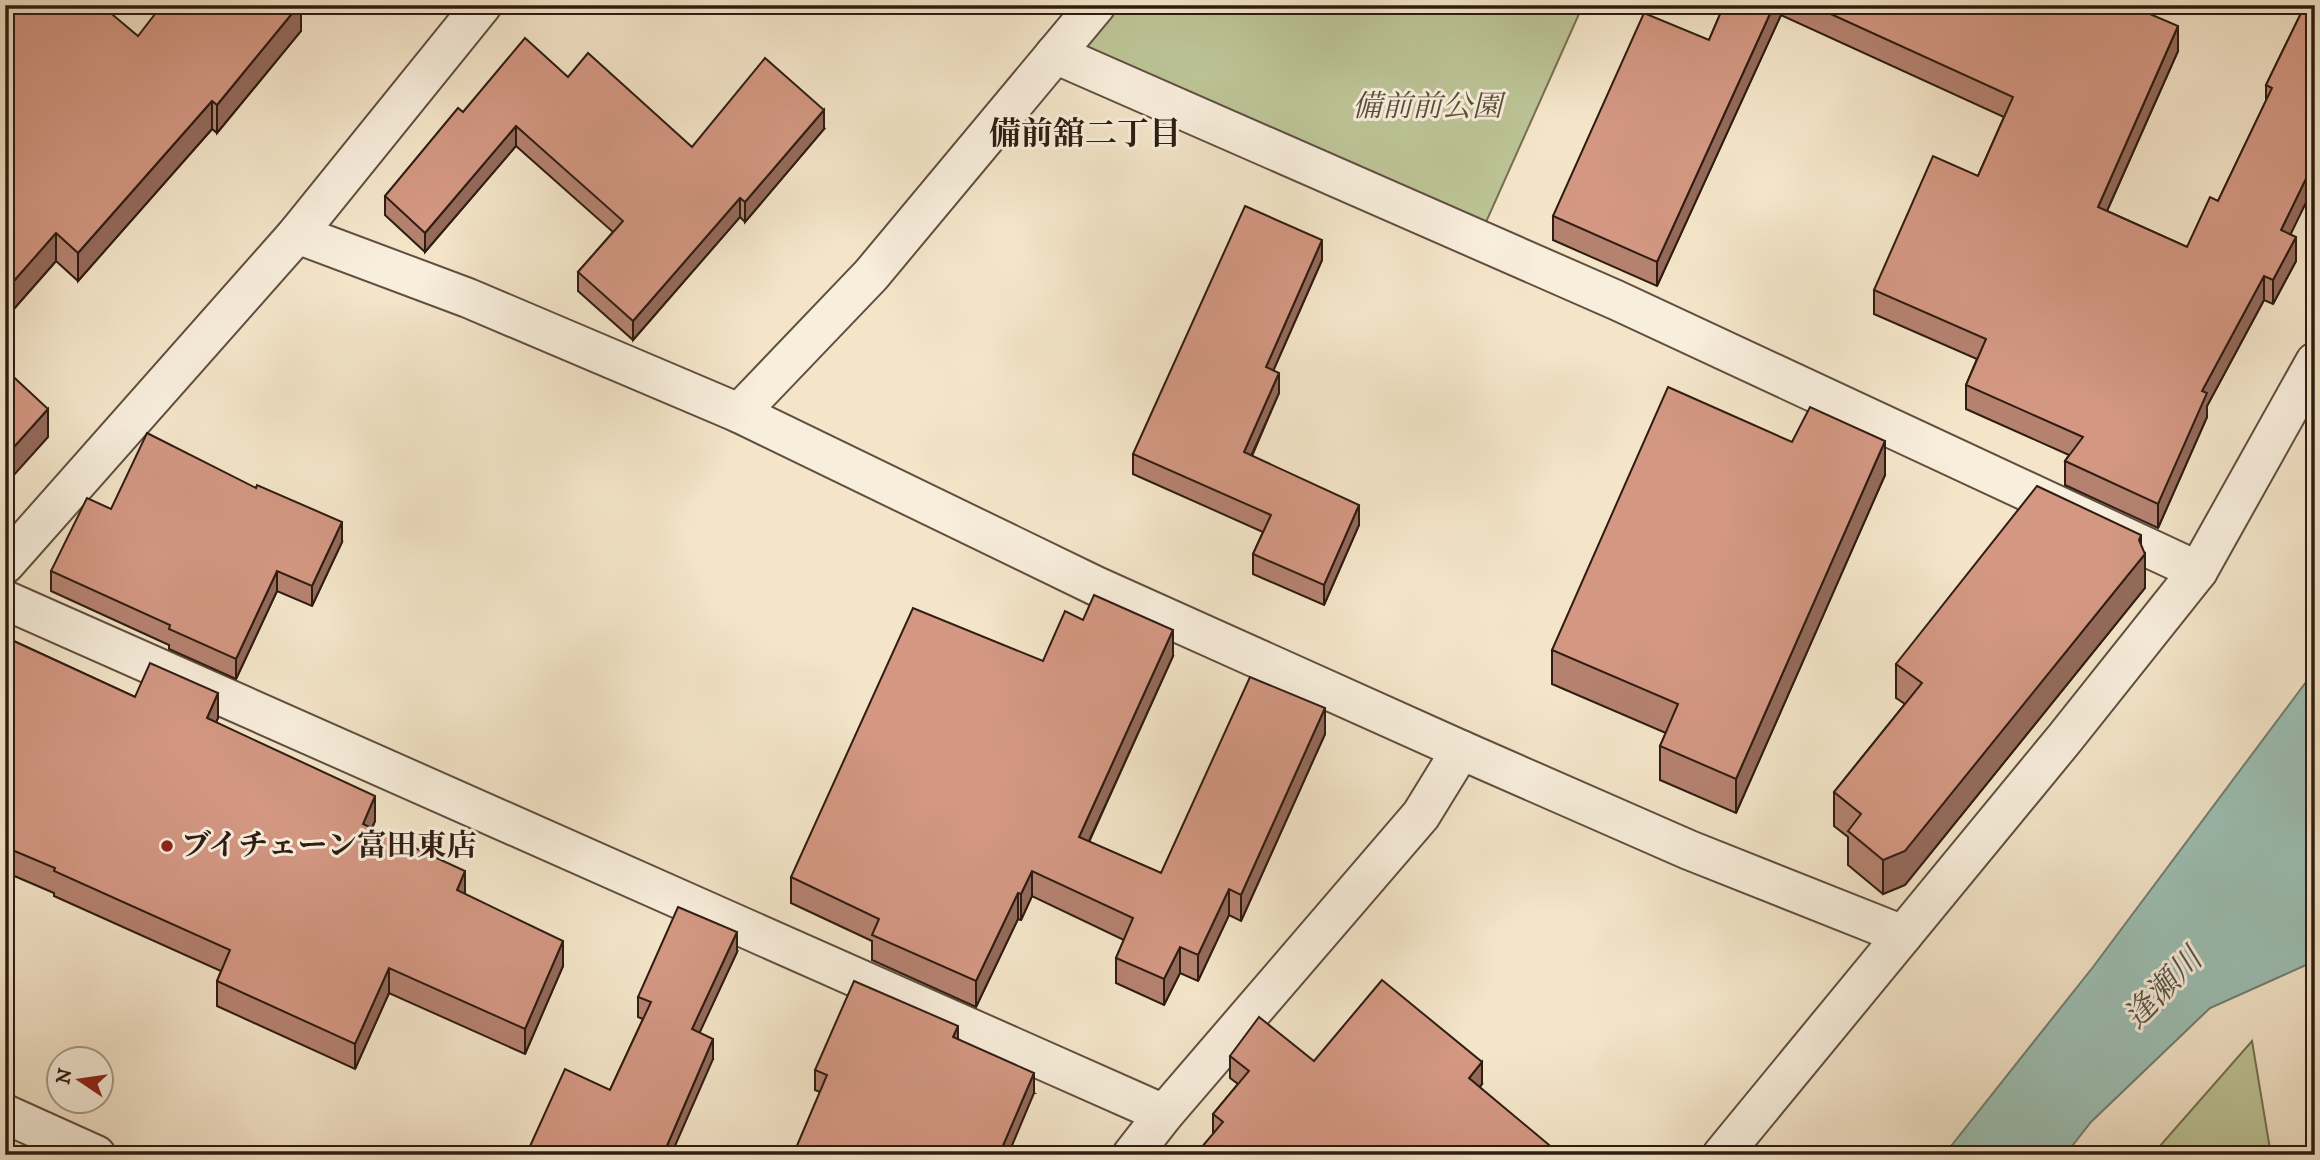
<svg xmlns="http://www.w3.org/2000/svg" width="2320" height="1160" font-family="'IM FELL DW Pica','Noto Serif JP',serif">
<rect width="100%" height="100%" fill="#f4e5c9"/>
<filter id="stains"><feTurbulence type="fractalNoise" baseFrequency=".00286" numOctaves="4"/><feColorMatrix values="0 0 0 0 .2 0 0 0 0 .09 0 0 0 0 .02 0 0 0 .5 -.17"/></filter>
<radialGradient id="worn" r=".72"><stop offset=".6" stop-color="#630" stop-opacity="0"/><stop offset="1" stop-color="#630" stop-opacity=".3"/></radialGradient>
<g fill="#bcc496" stroke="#767054" stroke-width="2">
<path d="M1096,5H1583L1478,240L1055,54Z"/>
<path d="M2252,1041L2271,1155H2152Z"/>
</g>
<path fill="#9cbfb3" stroke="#707e73" stroke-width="2" d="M2315,670V961L2210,1008L2091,1122L2065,1155H1944L2093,967Z"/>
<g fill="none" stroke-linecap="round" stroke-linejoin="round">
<defs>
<g id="minor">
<path d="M1055,54L1616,300L2198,571"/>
<path d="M297,234L468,298L739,413L1096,586L1461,750L1689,850L1903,935"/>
<path d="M739,413L871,275L1096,5"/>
<path d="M5,564L297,234L482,5"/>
<path d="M5,600L1164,1114"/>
<path d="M5,1114L96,1155"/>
<path d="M1132,1155L1164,1114L1421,815L1461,750"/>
<path d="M1722,1155L2065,738L2198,571L2315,362"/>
</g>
</defs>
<use href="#minor" stroke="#604e40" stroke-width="42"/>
<use href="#minor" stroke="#f8eedc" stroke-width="38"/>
</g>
<g fill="#b58270" stroke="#2f1c12" stroke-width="2">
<path d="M5,5L138,36L301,5V31L217,133L212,129L78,281L56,261L5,319Z"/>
<path d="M1724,5H2129L2178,51L2107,211L2187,247L2218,201L2266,101V85L2304,7L2315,184L2290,234L2296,261L2273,304L2264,300L2207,406V417L2158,528L2065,485V461L2069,455L1966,409V385L1977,359L1874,314V290L1978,176L2004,117L1781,15L1657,286L1553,240V216L1709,40Z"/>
<path d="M568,77L692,147L824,129L745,222L740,217L633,340L578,291V272L613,232L516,146L425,252L385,215V196L463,112Z"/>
<path d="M1322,260L1273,371L1279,393L1252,456L1359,525L1324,605L1253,574V554L1263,532L1133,474V454Z"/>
<path d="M1792,442L1885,475L1736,813L1660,780V746L1666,733L1552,684V650Z"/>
<path d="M342,542L312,606L277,591L236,679L169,649V645L51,591V571Z"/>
<path d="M2141,545L2145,588L1905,885L1883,894L1848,865V837L1834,826V792L1905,704L1896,698V664Z"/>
<path d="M5,637L135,697L218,718L216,722L375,821L372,828L465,894L563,966L525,1054L389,993L355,1069L217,1006V981L221,971L54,896V893L5,872Z"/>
<path d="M1173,656L1089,842L1161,873L1325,734L1241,921L1229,915L1198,981L1180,973L1164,1005L1116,983V958L1124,940L1032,896L1021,920L1018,919L976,1007L872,960V941L791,903V877L1043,661Z"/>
<path d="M737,952L699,1033L713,1059L610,1090L643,1019L638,1017V997Z"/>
<path d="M958,1039L1034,1093L820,1092L815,1090V1070Z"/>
<path d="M1230,1056L1314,1061L1482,1084L1480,1087L1213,1134V1114L1238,1084L1230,1078Z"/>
</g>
<g fill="#946a5b" stroke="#2f1c12" stroke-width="2">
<path d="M299,5H301V31L217,133V105Z"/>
<path d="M1774,5H1781V15L1657,286V262Z"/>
<path d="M2178,26V51L2098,231V207Z"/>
<path d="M212,101V129L78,281V253Z"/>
<path d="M824,110V129L745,222V202Z"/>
<path d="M516,126V146L425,252V233Z"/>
<path d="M2315,160V184L2281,254V230Z"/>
<path d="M740,198V217L633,340V321Z"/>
<path d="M56,233V261L5,319V291Z"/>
<path d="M2296,237V261L2273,304V280Z"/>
<path d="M1322,240V260L1266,387V367Z"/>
<path d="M2264,276V300L2207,406V417L2158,528V504L2202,391Z"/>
<path d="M11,330V358L5,364V336Z"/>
<path d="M1279,373V393L1244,472V452Z"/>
<path d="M48,409V437L5,485V457Z"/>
<path d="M1885,441V475L1736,813V779Z"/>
<path d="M1359,505V525L1324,605V585Z"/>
<path d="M342,522V542L312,606V586Z"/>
<path d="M2141,535V559L2145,554V588L1905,885L1883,894V860L2139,540Z"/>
<path d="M277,571V591L236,679V659Z"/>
<path d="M1173,630V656L1079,863V837Z"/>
<path d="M218,693V718L207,743V718Z"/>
<path d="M1325,708V734L1241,921V895Z"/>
<path d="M375,796V821L363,849V824Z"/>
<path d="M465,871V896L457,890Z"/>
<path d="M1032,871V896L1021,920V894Z"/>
<path d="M1229,889V915L1198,981V955Z"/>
<path d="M1018,893V919L976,1007V981Z"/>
<path d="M737,932V952L692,1049V1029Z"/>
<path d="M563,941V966L525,1054V1029Z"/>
<path d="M1180,947V973L1164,1005V979Z"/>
<path d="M389,968V993L355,1069V1044Z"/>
<path d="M958,1026V1046L953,1037Z"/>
<path d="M713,1039V1059L671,1155H663Z"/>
<path d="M1482,1062V1084L1469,1100V1078Z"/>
<path d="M1034,1073V1093L1008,1155H999Z"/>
</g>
<g fill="#d39782" stroke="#2f1c12" stroke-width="2">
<path d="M5,5H101L138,36L162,5H299L217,105L212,101L78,253L56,233L5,291Z"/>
<path d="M1724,5H1774L1657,262L1553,216L1644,13L1709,40Z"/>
<path d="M1811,5H2129L2178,26L2098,207L2187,247L2210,197L2218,201L2272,88L2266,85L2304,7L2315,12V160L2281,230L2296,237L2273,280L2264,276L2202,391L2207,393L2158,504L2065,461L2083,437L1966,385L1986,339L1874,290L1933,156L1978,176L2013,97Z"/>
<path d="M525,38L568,77L588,53L692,147L765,58L824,110L745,202L740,198L633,321L578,272L623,221L516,126L425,233L385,196L458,108L463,112Z"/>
<path d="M1245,206L1322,240L1266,367L1279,373L1244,452L1359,505L1324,585L1253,554L1271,515L1133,454Z"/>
<path d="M5,325L11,330L5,336Z"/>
<path d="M5,369L48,409L5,457Z"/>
<path d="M1668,387L1792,442L1810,407L1885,441L1736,779L1660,746L1678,704L1552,650Z"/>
<path d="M147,433L256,488L257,485L342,522L312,586L277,571L236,659L169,629L170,625L51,571L87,498L111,509Z"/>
<path d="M2037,486L2141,535L2139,540L2145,554L1905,851L1883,860L1848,831L1861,814L1834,792L1922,683L1896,664Z"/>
<path d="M1094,595L1173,630L1079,837L1161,873L1250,677L1325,708L1241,895L1229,889L1198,955L1180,947L1164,979L1116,958L1133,918L1032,871L1021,894L1018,893L976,981L872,935L879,919L791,877L913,608L1043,661L1065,611L1083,620Z"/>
<path d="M5,637L135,697L150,663L218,693L207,718L375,796L363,824L465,871L457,890L563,941L525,1029L389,968L355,1044L217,981L230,950L54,871L55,868L5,847Z"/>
<path d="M678,907L737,932L692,1029L713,1039L663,1155H526L565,1069L610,1090L651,1002L638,997Z"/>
<path d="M1382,980L1482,1062L1469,1078L1561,1155H1195L1223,1122L1213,1114L1249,1071L1230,1056L1259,1017L1314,1061Z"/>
<path d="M854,981L958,1026L953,1037L1034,1073L999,1155H793L827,1075L815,1070Z"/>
</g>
<circle fill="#8f2418" stroke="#f8eedc" stroke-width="2.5" cx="167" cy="846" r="7"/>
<g text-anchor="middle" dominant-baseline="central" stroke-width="6" stroke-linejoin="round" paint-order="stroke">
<g font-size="30" font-style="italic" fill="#594e3a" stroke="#f8eedc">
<text x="1427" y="107">備前前公園</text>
</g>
<g font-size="30" font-weight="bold" fill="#2f1c12" stroke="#f8eedc" text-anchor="start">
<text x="181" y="846">ブイチェーン富田東店</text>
</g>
<g font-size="32" font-weight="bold" fill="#2f1c12" stroke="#f8eedc">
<text x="1085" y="135">備前舘二丁目</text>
</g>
<g font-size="32" font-style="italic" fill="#55554a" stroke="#f8eedc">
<text transform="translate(2164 989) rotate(-46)">逢瀬川</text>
</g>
</g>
<rect width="2320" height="1160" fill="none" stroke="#f4e5c9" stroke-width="28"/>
<rect x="7" y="7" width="2306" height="1146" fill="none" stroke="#2f1c12" stroke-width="3.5"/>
<rect x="14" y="14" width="2292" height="1132" fill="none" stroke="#2f1c12" stroke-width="2"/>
<g transform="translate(80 1080) rotate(283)"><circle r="33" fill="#f8eedc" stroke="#a89a8b" stroke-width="2"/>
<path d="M0-5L12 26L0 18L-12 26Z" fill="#8f2418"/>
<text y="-10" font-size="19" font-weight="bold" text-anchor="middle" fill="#2f1c12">N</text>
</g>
<rect width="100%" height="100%" filter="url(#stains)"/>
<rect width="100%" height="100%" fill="url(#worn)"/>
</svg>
